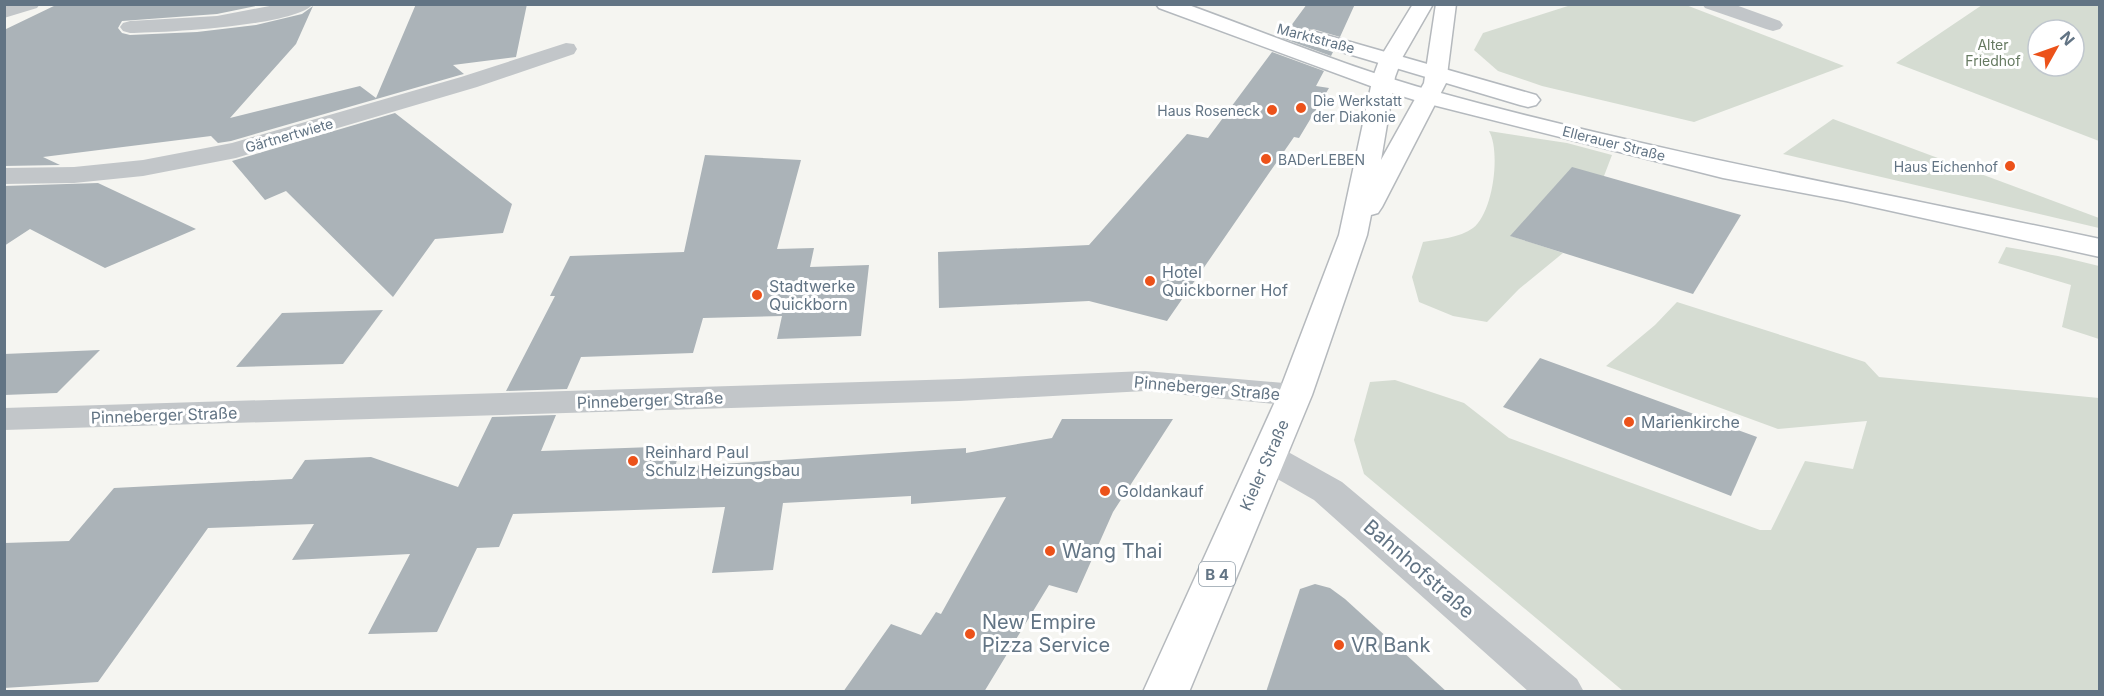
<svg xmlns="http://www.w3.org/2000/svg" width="2104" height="696" font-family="Inter,sans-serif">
<rect width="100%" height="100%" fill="#f5f5f1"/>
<g fill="#d5dcd2" fill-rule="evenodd">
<path d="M1686,5L1844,66L1694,122L1542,86L1498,71L1474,50L1483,33L1571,5Z"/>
<path d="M1982,5H2099V141L1896,63ZM2038,30H2074V66H2038Z"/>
<path d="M1833,119L2099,218V228L1783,154Z"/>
<path d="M1489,131L1567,143L1612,155L1604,176L1511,236L1563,253L1519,289L1487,322L1453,316L1419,302L1412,277L1423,242C1438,239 1460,238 1473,228C1493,213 1501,152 1489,131Z"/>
<path d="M2006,247L2058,256L2099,266V339L2062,327L2071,285L1998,263Z"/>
<path d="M1677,302L1865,362L1879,377L2099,398V691H1623L1364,474L1354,440L1370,382L1395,380L1464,403L1509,438L1760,530H1771L1805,461L1853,469L1867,421L1778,429L1606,366L1655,325Z"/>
</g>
<g fill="#abb3b8">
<path d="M58,4H265L217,14L122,21L118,28L122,33L130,35L197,32L256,25L302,14L313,6L296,44L230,118L360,86L376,98L416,4H527L516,57L453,65L464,74L460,75L231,141L218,143L211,136L43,157L60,165L4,166V30Z"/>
<path d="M1307,4H1355L1340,37L1313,29L1304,31L1300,36L1304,43L1333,52L1331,56L1282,38Z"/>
<path d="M1272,52L1324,71L1316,86L1329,88L1299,138L1294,137L1167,321L1089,301L939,308L938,252L1089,245L1187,134L1208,138Z"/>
<path d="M395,113L512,204L503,233L435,239L393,297L286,191L265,200L232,161Z"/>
<path d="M705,155L801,160L777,249L814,248L810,267L869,265L861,336L777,339L782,316L703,318L693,353L581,357L567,389L506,391L555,296H550L570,256L684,252Z"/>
<path d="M1572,167L1604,176L1741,215L1693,294L1510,236Z"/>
<path d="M98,183L196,229L105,268L30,229L4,246V186Z"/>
<path d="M383,310L343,364L236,367L282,313Z"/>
<path d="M100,350L57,393L4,395V354Z"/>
<path d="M1540,358L1757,437L1731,496L1503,407Z"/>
<path d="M556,415L541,451L681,446L675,467L966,448V453L1052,438L1062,419H1173L1113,512L1077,593L1049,585L984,692H843L891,624L921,635L936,612L941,614L1006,497L911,504V496L783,503L773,570L712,573L725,507L513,514L499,547L477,548L437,632L368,634L410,554L292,560L314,524L208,528L98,682L4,688V543L69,541L114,488L292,479L305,460L371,457L458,487L492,417Z"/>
<path d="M1315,584L1330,588L1345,599L1447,692H1266L1300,589Z"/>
</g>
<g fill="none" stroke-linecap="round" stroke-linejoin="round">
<defs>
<g id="secondary">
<path d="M1156,4H1186C1269,34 1352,69 1437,92C1655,152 1878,192 2100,239V257L1846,201L1723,178L1421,102L1376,88L1159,8Z"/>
<path d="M1312,31L1536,95L1540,100L1536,105L1528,107L1520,105L1305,41L1302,37L1305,33Z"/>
</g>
<path id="primary" d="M1413,4H1433L1402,58L1395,77L1381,160L1424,83L1436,4H1456L1446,83L1382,207L1378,213L1371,215L1367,235L1312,395L1189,692H1143L1278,395L1339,235L1373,77L1380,58Z"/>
</defs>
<use href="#secondary" stroke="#b4b9be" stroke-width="3"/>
<use href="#primary" stroke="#b5b9bd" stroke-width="3"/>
<g fill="#c2c6c9" fill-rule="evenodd">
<path d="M40,4L37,8L4,18V5Z"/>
<path d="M280,4H313C297,26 160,33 130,33L123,31L120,27L123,23L130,21L217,16Z"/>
<path d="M1702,4H1733L1780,21L1783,25L1780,29L1773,31L1766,29L1705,8Z"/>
<path d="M566,43L574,44L577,49L574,54L477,87L236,158L143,176L74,183L4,184V168L74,167L143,160L232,143L461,77Z"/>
<path d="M1145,371L1295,384L1307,387L1312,395L1307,403L1295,406L1145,391L959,401L4,430V408L959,379Z"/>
<path d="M1268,445L1281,448L1342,482L1577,679L1584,692H1529L1314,500L1255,466L1249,457L1255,448Z"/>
</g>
<use href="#secondary" fill="#fff" fill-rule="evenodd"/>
<use href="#primary" fill="#fff" fill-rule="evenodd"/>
</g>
<g fill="#ec521a" stroke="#fff" stroke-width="2">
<circle cx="1301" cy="108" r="6"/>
<circle cx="1272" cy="110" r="6"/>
<circle cx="1266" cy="159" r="6"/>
<circle cx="2010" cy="166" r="6"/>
<circle cx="1150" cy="281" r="6"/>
<circle cx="757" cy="295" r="6"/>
<circle cx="1629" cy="422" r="6"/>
<circle cx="633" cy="461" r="6"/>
<circle cx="1105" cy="491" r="6"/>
<circle cx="1050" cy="551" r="6"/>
<circle cx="970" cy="634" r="6"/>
<circle cx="1339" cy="645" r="6"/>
</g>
<g text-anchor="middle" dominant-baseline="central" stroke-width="6" stroke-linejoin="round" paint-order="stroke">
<g font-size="14" fill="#627484" stroke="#fff">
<text transform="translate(1316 38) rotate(15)">Marktstraße</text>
<text transform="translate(289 135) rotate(-16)">Gärtnertwiete</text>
<text transform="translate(1614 143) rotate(14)">Ellerauer Straße</text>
</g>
<g font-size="14" fill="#667a61" stroke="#fff">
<text x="1993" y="44">Alter<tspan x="1993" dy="16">Friedhof</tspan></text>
</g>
<g font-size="14" fill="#627484" stroke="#fff" text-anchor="start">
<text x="1313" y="100">Die Werkstatt<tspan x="1313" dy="16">der Diakonie</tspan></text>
<text x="1260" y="110" text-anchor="end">Haus Roseneck</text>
<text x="1278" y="159">BADerLEBEN</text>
<text x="1998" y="166" text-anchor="end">Haus Eichenhof</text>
</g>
<rect fill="#fff" stroke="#919ea9" stroke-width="1.5" x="1199" y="562" width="36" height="24" rx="4.5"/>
<g font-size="15" font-weight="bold" fill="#627484">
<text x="1217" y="574">B 4</text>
</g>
<g font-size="16" fill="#627484" stroke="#fff" text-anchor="start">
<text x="1162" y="272">Hotel<tspan x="1162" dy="18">Quickborner Hof</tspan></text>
<text x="769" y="286">Stadtwerke<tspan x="769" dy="18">Quickborn</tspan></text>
<text x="1641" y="422">Marienkirche</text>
<text x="645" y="452">Reinhard Paul<tspan x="645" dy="18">Schulz Heizungsbau</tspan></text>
<text x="1117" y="491">Goldankauf</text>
</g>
<g font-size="16" fill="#627484" stroke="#fff">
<text transform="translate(1207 388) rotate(5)">Pinneberger Straße</text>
<text transform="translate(650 400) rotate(-2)">Pinneberger Straße</text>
<text transform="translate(164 415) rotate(-2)">Pinneberger Straße</text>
<text transform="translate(1264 465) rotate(-66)">Kieler Straße</text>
</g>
<g font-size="20" fill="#627484" stroke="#fff" text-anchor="start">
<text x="1062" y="551">Wang Thai</text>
<text x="982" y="622">New Empire<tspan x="982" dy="23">Pizza Service</tspan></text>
<text x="1351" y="645">VR Bank</text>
</g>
<g font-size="20" fill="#627484" stroke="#fff">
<text transform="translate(1419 569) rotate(41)">Bahnhofstraße</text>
</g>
</g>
<rect width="2104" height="696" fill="none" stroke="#627484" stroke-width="12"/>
<g transform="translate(2056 48) rotate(50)"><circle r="28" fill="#ffffff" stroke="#c0c7ce" stroke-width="1.5"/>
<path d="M0-4.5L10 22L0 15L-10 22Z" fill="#ec521a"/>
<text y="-9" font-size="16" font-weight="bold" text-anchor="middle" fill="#627484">N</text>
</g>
</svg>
